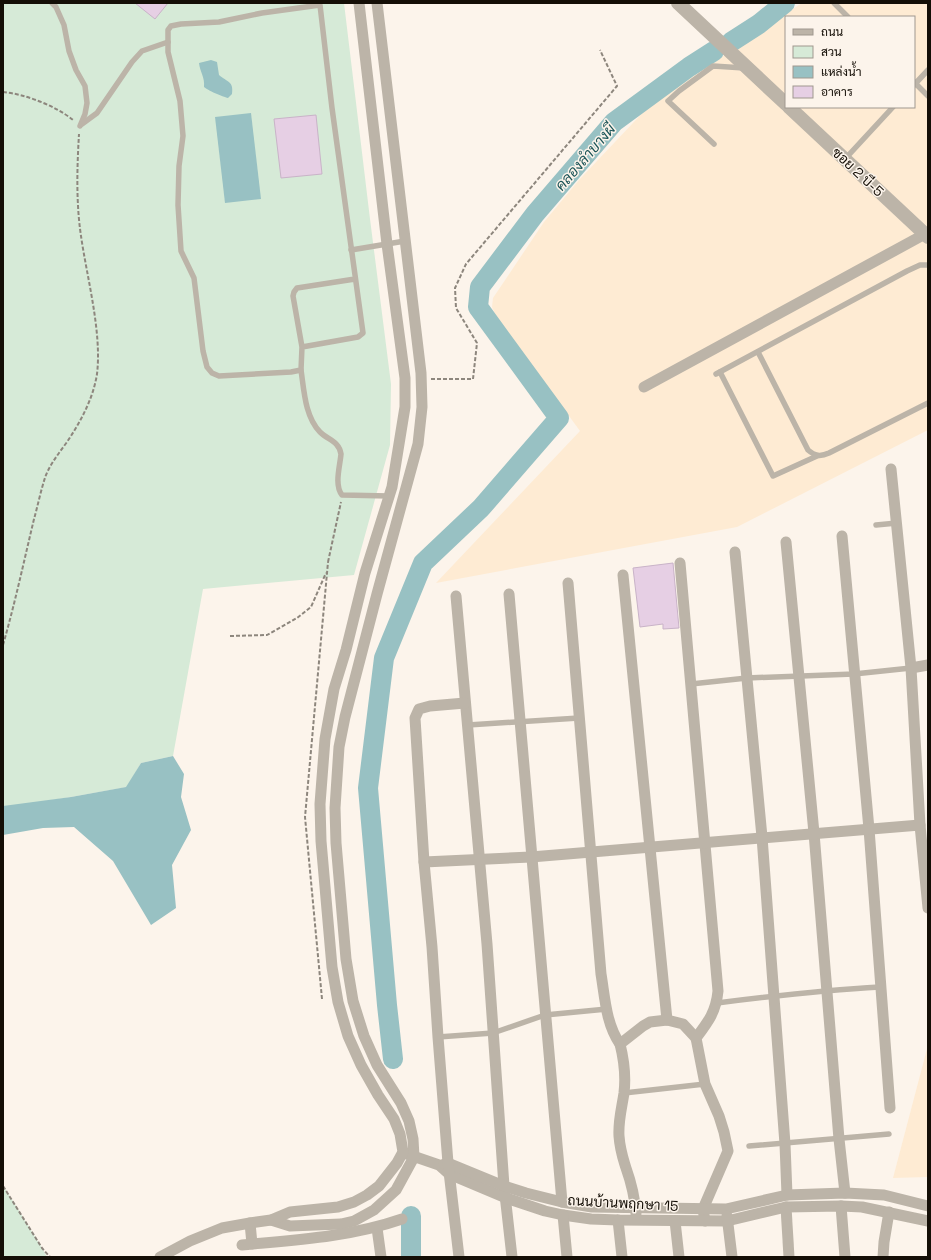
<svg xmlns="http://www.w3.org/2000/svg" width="931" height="1260" font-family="'Space Grotesk',Sarabun,sans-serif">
<rect width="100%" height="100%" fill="#fcf4eb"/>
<g fill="#feebd3" fill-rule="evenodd">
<path d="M802,3H928V430L737,527L436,583L580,431L496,316L492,307L493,298L544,222L579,180L650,105ZM786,17H914V107H786Z"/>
<path d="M928,1045V1177L893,1178Z"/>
</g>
<g fill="#d6ead7">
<path d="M3,3H344L370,219L391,384L390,445L354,575L203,589L173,756L141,763L127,787L71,797L8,807L3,806Z"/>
<path d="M3,1185L42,1248L47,1257H3Z"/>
</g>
<g fill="#98c1c3">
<path d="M211,60L217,62L219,75C227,82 234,81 232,94L228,98C223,97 207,90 204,87C205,77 200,72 199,63Z"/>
<path d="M251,113L261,199L225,203L215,117Z"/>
<path d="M173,756L184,774L181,797L191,830L172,865L176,908L151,925L113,861L74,827L43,828L3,835V806L71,797L126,787L141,763Z"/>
</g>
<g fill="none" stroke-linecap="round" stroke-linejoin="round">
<g stroke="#98c1c3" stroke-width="20">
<path d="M731,42L759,24L785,3"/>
<path d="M393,1059L387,1005L368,788L384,658L423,563L481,508L559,418L478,307L480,287L535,214L614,122L689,67L714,51"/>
<path d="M411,1216V1257"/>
</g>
</g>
<g fill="#e6cfe4" stroke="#c9b3c8">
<path d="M135,3H168L155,19Z"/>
<path d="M316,115L322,174L281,178L274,119Z"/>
<path d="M673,563L679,628L663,629V624L640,627L633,568Z"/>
</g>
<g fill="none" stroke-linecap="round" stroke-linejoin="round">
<g stroke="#8d867d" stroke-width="2" stroke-dasharray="4 2" stroke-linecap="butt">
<path d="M3,92C25,94 56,106 73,120"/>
<path d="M431,379H473L477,343L456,308L455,288L466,264L617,86L600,50"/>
<path d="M328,562L341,502"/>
<path d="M230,636L267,635L297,618L311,607L326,573"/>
<path d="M3,645C15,603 24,561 34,519C38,505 41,489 46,475C51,463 59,453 67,442C81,421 93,399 97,374C102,332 87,278 81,236C76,203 77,167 79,134"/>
<path d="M322,999L305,817L328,562"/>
<path d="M3,1186L42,1248L50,1257"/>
</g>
<g stroke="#bcb4a8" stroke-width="5.5">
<path d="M52,3L56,7L64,25L69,51L76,70L85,86L87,103L85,114L80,126"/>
<path d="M834,3L848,17"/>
<path d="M914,82L928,96"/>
<path d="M914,85L928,70"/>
<path d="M82,124L97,113L132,62L142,51L168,42"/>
<path d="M714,144L668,101L679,91L713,66L744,68"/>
<path d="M845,159L893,107"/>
<path d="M351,250L405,241"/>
<path d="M302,347L358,337L363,333L332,108L320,5L262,13L219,22L181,24L171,26L168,30V52L180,101L183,136L179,166L178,205L181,251L194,278L203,351L207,367L212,373L219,376L291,372L301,370L302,347L293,296L294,292L297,288L355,279"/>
<path d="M758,352L808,450C815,456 820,457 829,453L928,403"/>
<path d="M301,370C304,390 305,417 320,432C328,440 339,441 341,454C340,466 334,485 342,495L389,496"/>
<path d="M720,372L773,476L817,456"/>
<path d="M716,374L907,271L920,265H928"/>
<path d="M876,525L897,523"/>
<path d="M691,684L747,678L854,674L911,668"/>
<path d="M468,725L579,718"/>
<path d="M717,1003C772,996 826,990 880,987"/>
<path d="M438,1037L493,1033L545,1015L607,1009"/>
<path d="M624,1093L705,1084"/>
<path d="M749,1146L889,1134"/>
</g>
<g stroke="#bcb4a8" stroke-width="11">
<path d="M644,387L925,234"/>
<path d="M891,469L911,668L920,825L928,908"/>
<path d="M842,536L869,829L890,1108"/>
<path d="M786,542L814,833L839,1139L845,1193"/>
<path d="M735,552L762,837L785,1144L787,1195"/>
<path d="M680,563L718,991C716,1012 708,1022 696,1038L705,1084L719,1116L724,1132L728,1151L703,1209L705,1221"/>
<path d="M623,575L667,1020"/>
<path d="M568,583L601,974C605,998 606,1024 620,1044"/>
<path d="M509,594L562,1202"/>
<path d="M456,596L487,944L504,1186L512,1257"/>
<path d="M911,668L928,665"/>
<path d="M424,862L531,857L920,825"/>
<path d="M407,1154L439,1165L449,1174L506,1198L545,1211L563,1215L591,1219L618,1220L727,1221L786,1207L841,1206L862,1207L928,1221"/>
<path d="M444,1164L448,1163L504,1186L526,1193L562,1202L592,1207L726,1209L787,1195L845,1193L884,1195L928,1206"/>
<path d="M841,1206L845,1257"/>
<path d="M786,1207L789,1257"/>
<path d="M636,1214C635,1199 631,1182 626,1168C622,1155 620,1150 619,1136C618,1121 622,1107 624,1093C626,1076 624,1060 620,1044L643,1026L650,1022L667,1020L683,1024L696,1038"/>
<path d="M563,1215L567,1257"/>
<path d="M727,1216L732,1257"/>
<path d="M271,1220L290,1226L341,1224L354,1221L374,1210L396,1190L414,1157L413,1139L409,1121L401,1103L377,1065L364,1036L353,1001L346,959L336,843L335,808L339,747L345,717L377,594L418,444L422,407L421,373L377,3"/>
<path d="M618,1220L622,1257"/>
<path d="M675,1221L679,1257"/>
<path d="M250,1223L252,1244"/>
<path d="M377,1228L381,1257"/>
<path d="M242,1245C296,1240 350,1237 402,1219"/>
<path d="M160,1257L190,1241L222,1228L250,1223L271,1220L290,1212L338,1207L354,1202L367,1195L379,1186L397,1163L403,1152L400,1134L394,1119L378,1095L361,1065L348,1036L338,1002L332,967L321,841L320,804L325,739L334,689L346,650L365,573L392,487L405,407V378L387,244L359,3"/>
<path d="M459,1257L448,1163L438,1037L432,947L424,862L415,718L419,709L430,706L465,703"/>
<path d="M883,1257L884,1242L889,1212"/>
</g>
<g stroke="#bcb4a8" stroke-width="14">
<path d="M678,3L786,104"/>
<path d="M789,107L928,237"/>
</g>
</g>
<g text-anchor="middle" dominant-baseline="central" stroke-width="3" stroke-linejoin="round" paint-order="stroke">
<g font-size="14" fill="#140e06" stroke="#fcf4eb">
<text transform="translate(858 172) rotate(43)">ซอย 2 บี-5</text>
<text transform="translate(623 1203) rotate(3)">ถนนบ้านพฤกษา 15</text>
</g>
<g font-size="15" font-style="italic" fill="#1a5457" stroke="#fcf4eb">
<text transform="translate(585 157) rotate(-49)">คลองลำบางผี</text>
</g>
</g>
<rect width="931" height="1260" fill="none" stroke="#140e06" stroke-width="8"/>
<rect x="785" y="16" width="130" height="92" fill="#fcf4eb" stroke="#9f988f"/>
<rect x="793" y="29" width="20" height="6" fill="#bcb4a8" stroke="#9f988f"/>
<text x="821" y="36" font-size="12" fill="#140e06">ถนน</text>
<rect x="793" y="46" width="20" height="12" fill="#d6ead7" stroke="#9f988f"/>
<text x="821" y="56" font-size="12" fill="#140e06">สวน</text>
<rect x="793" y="66" width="20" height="12" fill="#98c1c3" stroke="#9f988f"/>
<text x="821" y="76" font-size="12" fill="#140e06">แหล่งน้ำ</text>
<rect x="793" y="86" width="20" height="12" fill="#e6cfe4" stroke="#9f988f"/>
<text x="821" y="96" font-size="12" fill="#140e06">อาคาร</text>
</svg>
